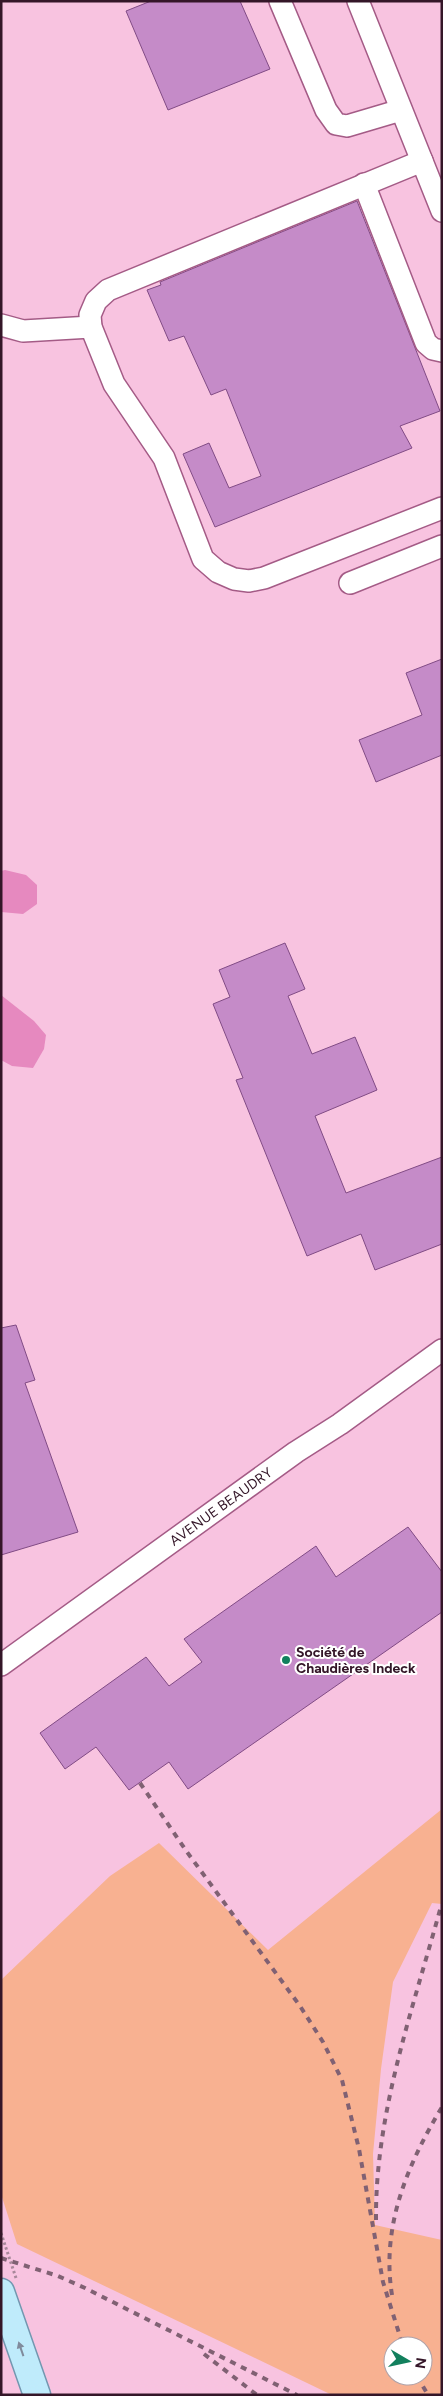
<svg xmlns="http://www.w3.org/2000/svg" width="443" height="2396" font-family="Figtree,sans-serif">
<rect width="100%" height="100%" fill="#f6d4e6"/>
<path fill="#f8c3e0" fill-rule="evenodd" d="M1,1H442V2395H1ZM393,2346H423V2376H393Z"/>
<path fill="#f8b191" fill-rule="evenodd" d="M442,1809V1904L432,1903L393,1982L381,2069L373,2154L375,2225L442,2240V2395H332L17,2244L1,2194V1980L110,1876L159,1843L268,1950ZM393,2346H423V2376H393Z"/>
<g fill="#e689bf">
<path d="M5,870L26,875L37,885V904L23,914L1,912V871Z"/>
<path d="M1,995L34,1021L46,1035L44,1049L33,1068L12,1066L1,1060Z"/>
</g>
<g fill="#c58bc8" stroke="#814b85">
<path d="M151,1H240L270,69L168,110L126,11Z"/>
<path d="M357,201L440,411L400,426L412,448L215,527L183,454L209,443L229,488L261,476L226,389L211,395L184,336L169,341L147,290L161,285L160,282Z"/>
<path d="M442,659V755L376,782L359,740L422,715L406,673Z"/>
<path d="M285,943L305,989L288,996L312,1054L355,1037L377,1090L315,1116L346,1193L442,1157V1244L375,1270L361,1234L307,1256L236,1080L243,1078L213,1004L230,997L219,970Z"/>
<path d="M16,1325L35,1380L25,1383L78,1532L1,1555V1328Z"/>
<path d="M408,1527L442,1572V1612L188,1789L169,1762L129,1790L96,1747L65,1769L40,1733L146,1657L169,1686L202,1662L184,1639L316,1546L336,1577Z"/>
</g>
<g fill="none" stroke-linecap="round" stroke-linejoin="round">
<defs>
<g id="minor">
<path d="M280,1L326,110L336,124L347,126L401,110"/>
<path d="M358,1L442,211"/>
<path d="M422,161L108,290L96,301L90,315L91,327L114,384L164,458L203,559L218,572L234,579L249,581L264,578L442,508"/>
<path d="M364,184L426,343L433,349L442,351"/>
<path d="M1,325L23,331L91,327"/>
<path d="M350,583L442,546"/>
<path id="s1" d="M1,1665L296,1452L340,1424L442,1350"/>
</g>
<path id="major" d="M1,2292L37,2395"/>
</defs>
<use href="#minor" stroke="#a45b86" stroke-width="24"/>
<use href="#major" stroke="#7397b0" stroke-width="29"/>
<path stroke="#a8889a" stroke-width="3" stroke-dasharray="2.5 2.5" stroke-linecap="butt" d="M1,2233L16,2278"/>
<use href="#minor" stroke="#fff" stroke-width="21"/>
<use href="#major" stroke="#bfebfb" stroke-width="26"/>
<g stroke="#806173" stroke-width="4" stroke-dasharray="6 6" stroke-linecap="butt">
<path d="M140,1783L187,1852L300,2006L323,2042L342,2080L359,2149L383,2282L403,2346"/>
<path d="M376,2220C375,2113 413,2009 441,1906"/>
<path d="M1,2258L58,2276L85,2288L297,2395"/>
<path d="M392,2295C381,2227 407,2165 442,2107"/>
<path d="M204,2354L257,2395"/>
<path d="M417,2376L428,2395"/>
</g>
</g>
<defs><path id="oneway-solid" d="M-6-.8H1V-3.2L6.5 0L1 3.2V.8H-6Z" transform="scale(1.25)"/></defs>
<use fill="#808b9c" href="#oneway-solid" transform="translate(21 2349) rotate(-109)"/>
<circle fill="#12805d" stroke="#fff" stroke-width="2" cx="286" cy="1660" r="5"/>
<g text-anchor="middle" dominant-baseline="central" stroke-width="4" stroke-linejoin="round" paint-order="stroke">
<g font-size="14" fill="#341628" stroke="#fff">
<text stroke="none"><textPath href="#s1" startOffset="271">AVENUE BEAUDRY</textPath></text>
</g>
<g font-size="14" font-weight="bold" fill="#341628" stroke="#fff" text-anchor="start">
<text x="296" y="1652">Société de<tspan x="296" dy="16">Chaudières Indeck</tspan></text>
</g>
</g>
<rect width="443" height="2396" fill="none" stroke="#341628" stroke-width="5"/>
<g transform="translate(408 2361) rotate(99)"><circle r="24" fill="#ffffff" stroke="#aea2a9"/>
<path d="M0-4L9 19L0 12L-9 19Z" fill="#12805d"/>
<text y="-8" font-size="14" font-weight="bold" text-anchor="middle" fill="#341628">N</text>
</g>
</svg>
